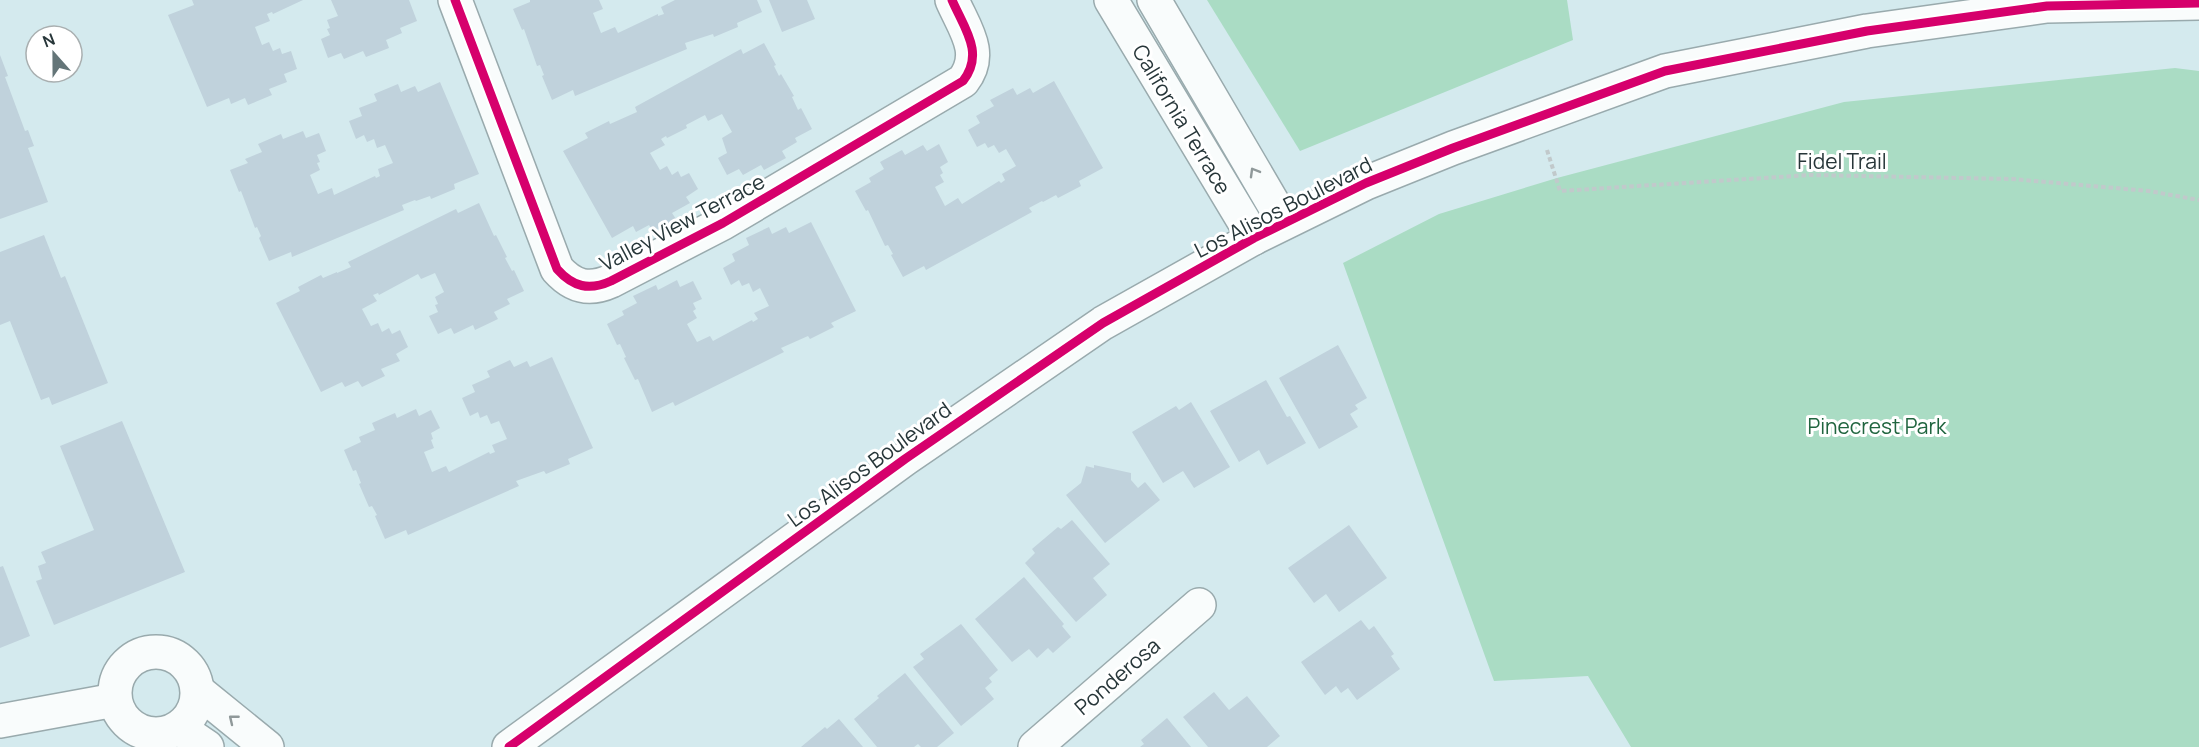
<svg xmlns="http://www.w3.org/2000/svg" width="2199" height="747" font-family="Manrope,sans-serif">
<rect width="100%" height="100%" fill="#d4eaee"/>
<g fill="#aadcc4">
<path d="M1207,0H1567L1573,40L1300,151Z"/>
<path d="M2175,68L2199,71V747H1631L1588,676L1494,681L1343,263L1439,214L1557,178L1844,102Z"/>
</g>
<g fill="#c0d2dc">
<path d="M192,0H303L273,14L272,12L267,14L270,21L255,27L262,45L269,42L273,51L280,48L282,54L291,51L297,69L284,74L287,82L269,89L272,95L248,105L245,98L231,104L229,98L207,107L168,15L194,5Z"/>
<path d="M331,0H409L417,21L400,28L402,33L386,40L389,48L366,57L363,51L344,59L341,53L328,58L321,39L330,35L327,29L330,28L327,20L338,16Z"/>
<path d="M530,0H599L603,9L593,13L601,33L615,27L618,33L658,14V16L664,14L661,7L675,0H757L762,12L737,23L738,27L714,37L713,34L685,43L687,49L575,96L573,90L552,100L542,76L544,75L540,65L537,66L524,29L522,30L513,9L530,2Z"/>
<path d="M769,0H807L815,19L782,32Z"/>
<path d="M764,43L776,65L774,66L779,76L781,74L794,96L792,97L798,110L801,108L812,129L795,138L797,142L782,151L786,158L764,170L761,165L743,175L739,169L727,175L718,158L727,153L722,138L732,132L722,114L708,121L705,115L686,125L687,128L667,138L666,136L661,139L665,145L650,153L660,170L667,166L672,175L678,171L681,177L689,173L698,189L686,197L690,203L672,213L676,219L653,232L649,225L636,232L633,226L612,238L563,151L588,138L585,133L609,121L610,124L637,112L635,107L741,49L743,54Z"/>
<path d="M0,55L8,76L5,77L25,131L28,130L34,146L28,148L48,202L0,219Z"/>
<path d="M1054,81L1103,168L1079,181L1081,186L1058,198L1056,195L1043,202L1042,201L1029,208L1032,212L926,270L924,266L903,277L891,255L893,254L888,245L885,246L868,210L866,211L855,191L871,182L869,178L884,169L880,162L902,150L905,155L923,145L927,151L939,144L948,162L940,167L943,173L940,175L944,182L935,187L945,206L958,198L962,204L999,181L1001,183L1005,180L1002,174L1016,166L1006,149L999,153L994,145L988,148L985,143L977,147L968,130L980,123L976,116L994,106L990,100L1013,88L1017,95L1030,88L1033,93Z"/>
<path d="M440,82L479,174L454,184L455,189L431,199L430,196L416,201L415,200L402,205L404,210L292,257L291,252L269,261L259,238L261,236L257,227L255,228L241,191L239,192L230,170L248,163L245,159L262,152L258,144L281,134L283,139L303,131L306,138L319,133L326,151L317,155L320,162L317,163L320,170L310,175L318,194L332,188L334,195L375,176L376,178L380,176L378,169L393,163L385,145L377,148L374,139L367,142L364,135L356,139L349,121L362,116L359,108L377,101L374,94L398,84L401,92L415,86L418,92Z"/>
<path d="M479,203L494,236L496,235L507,257L505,258L512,271L514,270L524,291L507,299L510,304L494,312L498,319L475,330L473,325L454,334L451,328L438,334L429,316L438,312L435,305L438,304L435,297L444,292L435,273L421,279L418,274L379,295L378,293L373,295L377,301L362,309L371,326L378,323L382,332L389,328L392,334L400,330L408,347L396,354L400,361L381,369L385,376L362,387L358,381L345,387L342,382L321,392L276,303L300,291L298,287L321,275L323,278L337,272V273L351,267L348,262L456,209L458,213Z"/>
<path d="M811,222L856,311L831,323L834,327L810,339L808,336L781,348L784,352L675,406L673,402L652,412L638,379L635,380L624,358L626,357L620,344L617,345L607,324L624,315L622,311L637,303L633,296L656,285L658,290L677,280L680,287L693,281L702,299L693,303L696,309L693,311L697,318L687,324L697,342L710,336L713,341L752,320L753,322L758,319L754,313L769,306L760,288L753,292L749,283L742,286L739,280L731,285L723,268L735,261L732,254L749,245L746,238L769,227L772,234L786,227L789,233Z"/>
<path d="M44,235L61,278L65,276L108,383L52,405L49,397L41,400L10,321L0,325V252Z"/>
<path d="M1338,345L1367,398L1355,405L1358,409L1350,414L1358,427L1319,449L1279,378Z"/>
<path d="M552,357L593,448L568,459L570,464L546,474L544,471L516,481L519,486L408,535L406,530L385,539L375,516L377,515L372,506L369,507L359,484L361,483L356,470L353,471L344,450L361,442L359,437L375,430L372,423L395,413L397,418L416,409L419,416L431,410L440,428L431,433L433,439L431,440L434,448L424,452L432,472L446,466L449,472L489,452L490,454L495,452L492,445L507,439L499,421L491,424L487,415L480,418L478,412L470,416L462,398L475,392L472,385L490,377L487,371L510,360L514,367L527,361L530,367Z"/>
<path d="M1266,380L1287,417L1290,416L1306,443L1267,465L1259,450L1239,462L1210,411Z"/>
<path d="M1191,402L1230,467L1194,488L1183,471L1163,483L1132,432L1176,406L1179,410Z"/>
<path d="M122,421L185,572L54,625L36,581L42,579L38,566L46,563L41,552L94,530L60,446Z"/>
<path d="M1094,465L1131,473V480L1138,488L1145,482L1160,500L1105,543L1066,495L1081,483L1086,466L1094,468Z"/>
<path d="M1072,520L1110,564L1093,578L1107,595L1076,622L1025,563L1035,553L1032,549L1058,527L1061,529Z"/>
<path d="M1349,525L1387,578L1339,612L1326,594L1314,603L1288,568Z"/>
<path d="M3,566L30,636L0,648V567Z"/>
<path d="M1024,577L1064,624L1062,626L1071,637L1053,653L1048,648L1037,658L1029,649L1012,662L975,619Z"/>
<path d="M1361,620L1369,630L1374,626L1394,654L1391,656L1400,669L1357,700L1348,688L1341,693L1336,686L1325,695L1301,662Z"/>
<path d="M961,624L998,670L989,678L992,682L985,688L994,699L961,726L913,667L924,659L920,654Z"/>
<path d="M905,673L954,733L937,747H921L918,744L914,747H877L854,719L879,698L877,696Z"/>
<path d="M1214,692L1229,710L1247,696L1280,736L1267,747H1208L1183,717Z"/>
<path d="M1167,718L1191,747H1140L1144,744L1141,740Z"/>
<path d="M839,719L863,747H801L825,727L827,729Z"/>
</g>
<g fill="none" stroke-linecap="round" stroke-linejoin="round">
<defs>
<g id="street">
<path d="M455,0L557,269C573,287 589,291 611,281L723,223L963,81C985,53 964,28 952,0"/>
<path d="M1111,0L1254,238"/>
<path d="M1154,0L1284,222"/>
<circle cx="156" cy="693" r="41"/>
<path d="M198,691L267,747"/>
<path d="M0,721L115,700"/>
<path d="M179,728L207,747"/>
<path d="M1035,747L1199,605"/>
</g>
<path id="secondary" d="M509,747L905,459L1103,323L1254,238L1366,183L1453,148L1665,71L1867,31L2047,6L2199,3"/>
</defs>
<use href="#street" stroke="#99aaad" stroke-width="36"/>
<use href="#secondary" stroke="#99aaad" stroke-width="36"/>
<path stroke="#c1c9cb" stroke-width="4" stroke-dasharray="4.5 3" stroke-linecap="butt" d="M1547,150L1560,191L1810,175L2012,179L2149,191L2199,200"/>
<use href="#street" stroke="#f9fcfc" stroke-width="33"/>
<use href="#secondary" stroke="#f9fcfc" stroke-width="33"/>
<defs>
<g id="cycleway">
<path d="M455,0L557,269C573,287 589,291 611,281L723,223L963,81C985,53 964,28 952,0"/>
<path d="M509,747L905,459L1103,323L1254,238L1366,183L1453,148L1665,71L1867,31L2047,6L2199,3"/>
</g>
</defs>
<use href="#cycleway" stroke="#fff" stroke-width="13"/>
<use href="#cycleway" stroke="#d6006c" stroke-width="9"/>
</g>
<defs><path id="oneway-chevron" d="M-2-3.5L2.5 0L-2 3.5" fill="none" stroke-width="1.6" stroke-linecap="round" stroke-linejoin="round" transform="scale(1.5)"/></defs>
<g stroke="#90999a">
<use href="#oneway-chevron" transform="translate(1254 172) rotate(-120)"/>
<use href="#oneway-chevron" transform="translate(233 719) rotate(-141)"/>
</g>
<g text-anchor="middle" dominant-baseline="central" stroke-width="6" stroke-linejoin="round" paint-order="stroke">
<g font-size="21" fill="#273639" stroke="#fff">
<text transform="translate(1182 119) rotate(59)">California Terrace</text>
<text x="1842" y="161">Fidel Trail</text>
<text transform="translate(1283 207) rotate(-27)">Los Alisos Boulevard</text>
<text transform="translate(682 222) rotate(-28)">Valley View Terrace</text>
<text transform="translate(869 464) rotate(-36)">Los Alisos Boulevard</text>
<text transform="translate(1117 676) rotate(-41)">Ponderosa</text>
</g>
<g font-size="21" fill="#20653f" stroke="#fff">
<text x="1877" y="426">Pinecrest Park</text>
</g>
</g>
<g transform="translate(54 54) rotate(339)"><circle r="28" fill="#ffffff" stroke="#a9afb0" stroke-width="1.5"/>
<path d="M0-4.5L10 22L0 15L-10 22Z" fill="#647578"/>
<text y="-9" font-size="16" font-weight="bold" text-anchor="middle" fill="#273639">N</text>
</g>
</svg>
